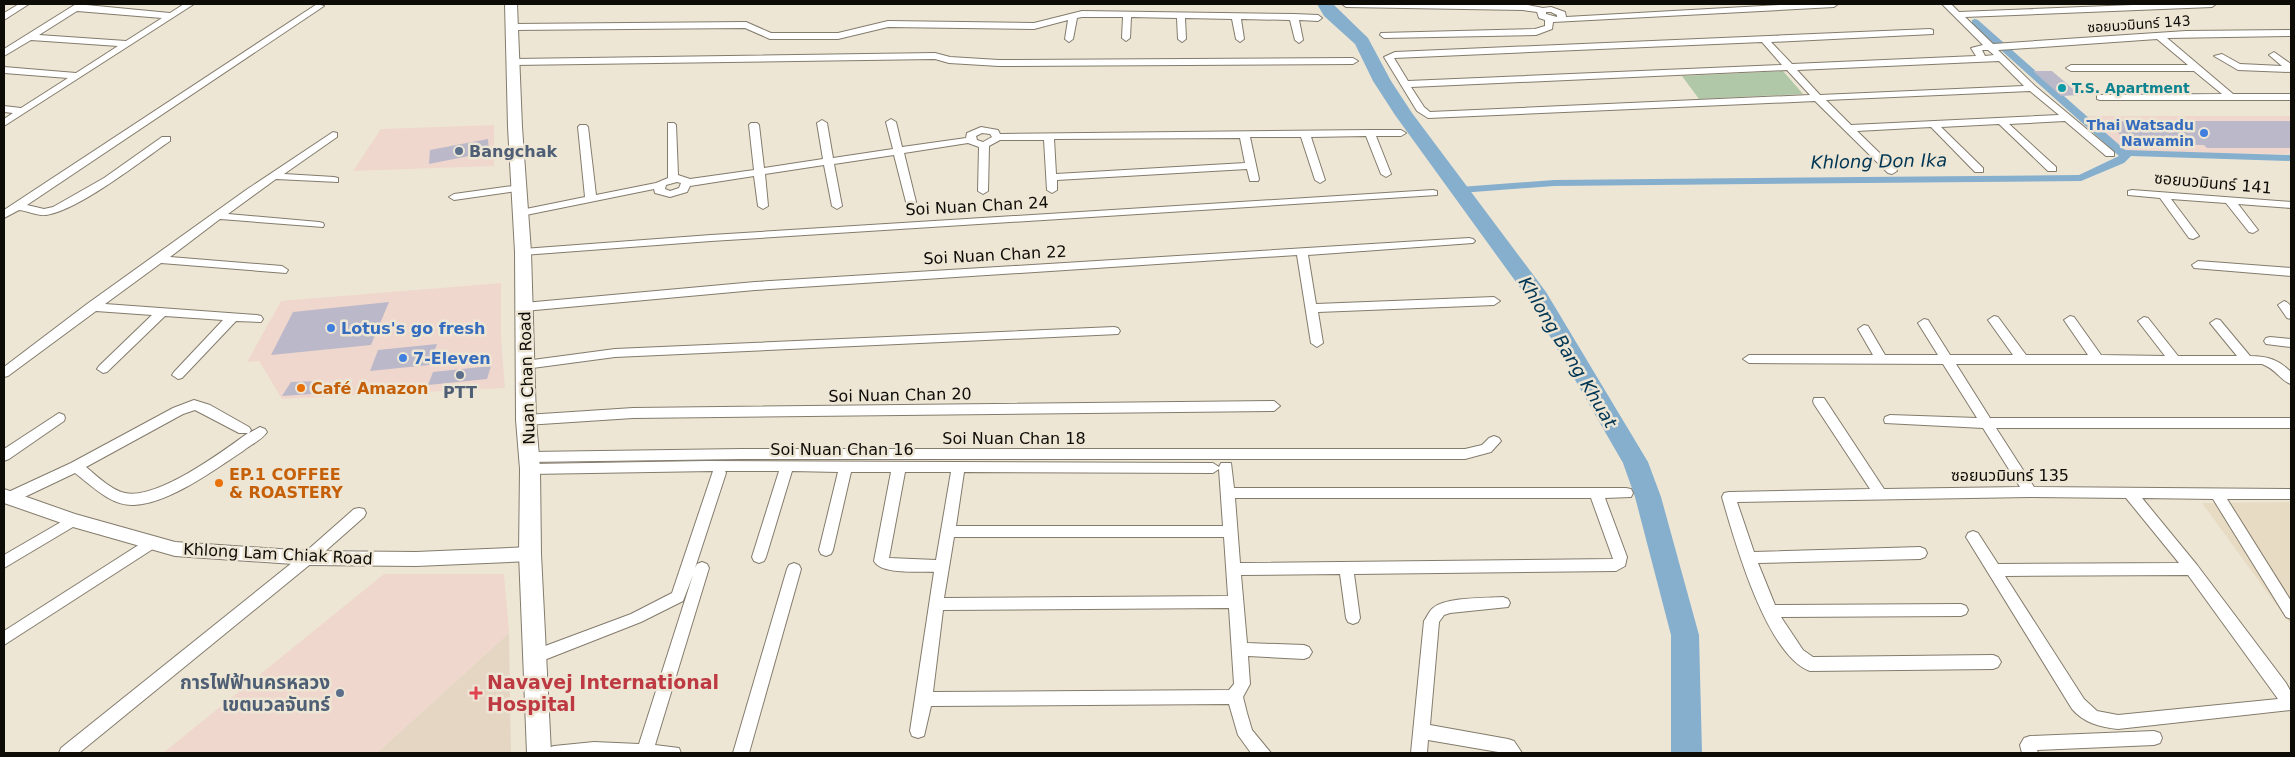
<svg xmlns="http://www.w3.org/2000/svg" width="2295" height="757" font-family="'DejaVu Sans','Noto Sans Thai',sans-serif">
<rect width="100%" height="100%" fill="#eee6d5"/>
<g fill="#efd7cd">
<path d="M2082,116H2291V154L2123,153Z"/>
<path d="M494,125V166L353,171L381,129Z"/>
<path d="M501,283V338L505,388L282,399L259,361L247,362L281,301Z"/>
<path d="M384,574H504L509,633L377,753H163Z"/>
</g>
<path fill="#e7dbc3" d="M2291,502V625L2202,503Z"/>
<path fill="#e5d6c3" d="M509,633L511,753H377Z"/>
<path fill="#b0c8a7" d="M1783,71L1803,94L1699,99L1682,76Z"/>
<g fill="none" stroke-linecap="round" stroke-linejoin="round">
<path fill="#85afcd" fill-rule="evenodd" d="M1975,19L1978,20L2125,150L2291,155V161L2131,156L2124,163L2081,181L1554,186L1460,193L1454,190L1460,187L1554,180L2079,175L2119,156L1972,24V20Z"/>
<path fill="#85afcd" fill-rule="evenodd" d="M1317,4H1333L1368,38L1391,81L1412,113L1546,292L1648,462L1661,497L1699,635L1702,753H1671V635L1635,497L1623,463L1529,300L1395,115L1373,81L1355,44L1324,16Z"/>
</g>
<g fill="#bbb8c9">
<path d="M2033,71H2052L2080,95L2061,96Z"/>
<path d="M2105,121H2291V148H2207L2204,145L2130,144Z"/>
<path d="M488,139L489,152L429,164L430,150Z"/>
<path d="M389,302L371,345L271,355L293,312Z"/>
<path d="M437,344L429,365L370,371L378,350Z"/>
<path d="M491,366L487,379L428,385L433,372Z"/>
<path d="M320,381L312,394L282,396L291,382Z"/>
</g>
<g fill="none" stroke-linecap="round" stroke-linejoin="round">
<defs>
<g id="minor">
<path d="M19,4H29L4,20V13Z"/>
<path d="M76,4L170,13L184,4H194L4,126V119L13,113L4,112V106L21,108L68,78L4,73V67L76,73L118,46L31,40L4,56V49ZM77,11L162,18L126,41L39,35Z"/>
<path d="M317,4L324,6L27,205L44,209L53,207L104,178L162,137H170V141C141,161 79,210 46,215C38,216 28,211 19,210L4,218V210Z"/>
<path d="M1342,4H1523L1543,8L1551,7L1565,12L1566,17L1796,4H1838L1834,7L1553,22L1552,29L1536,35L1384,38L1380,35L1381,33L1535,29L1545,26V20L1539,18L1537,12L1523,10L1346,7ZM1551,12L1557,15V17L1546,14V12Z"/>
<path d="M1942,4H1951L1959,12L2158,4H2216L2212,7L1965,17L1993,44L2186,31L2291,30V36L2167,38L2233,94H2291V100H2100L2097,99V95L2222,94L2194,71H2071L2066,68L2071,65H2188L2157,39L1998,50L2035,86L2114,152V156H2106L2065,121L2009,124L2056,167V171H2048L1999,124L1941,127L1983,168V172H1975L1931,127L1857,131L1896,169L1897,171L1892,174L1888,173L1815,101L1428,118L1417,111L1384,57L1395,52L1930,29L1933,30V34L1771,42L1792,64L1976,56L1971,48L1983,45ZM1762,42L1782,65L1408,81L1394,58ZM1982,50H1988L1994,55L1985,56ZM1999,61L2024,86L1820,95L1797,70ZM1787,70L1810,95L1430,112L1424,107L1411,87ZM2030,91L2059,115L1851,125L1826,100Z"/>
<path d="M1082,11L1294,14L1318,15L1322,18L1318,21L1299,20L1303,40L1299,43L1295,40L1290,20L1241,19L1244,39L1240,42L1236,39L1232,19L1185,18L1186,39L1182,42L1178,39L1177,18L1131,17L1130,38L1126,41L1122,38L1123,17H1082L1077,18L1073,39L1069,42L1065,39L1068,20L1034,29L888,27L838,39H770L745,28L512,30L508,27L512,24L746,22L771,33H838L888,21L1034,23Z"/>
<path d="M2274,52L2291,64V72L2238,70L2214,56L2222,54L2240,64L2282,66L2269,55Z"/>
<path d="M935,53L950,57L999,60L1353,58L1358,61L1353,64L999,66L949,63L935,59L514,65L509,62L514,59Z"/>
<path d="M891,119L896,122L902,147L966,138L967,133L981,127L998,130L1000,134L1370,130H1401L1406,133L1401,136H1376L1391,174L1386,177L1381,174L1366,136L1311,137L1325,180L1320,183L1315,180L1301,137H1250L1259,179L1258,181H1250L1247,169L1057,180V190L1052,193L1047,190L1044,140H1000L989,146L988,191L983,194L978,191L979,147L968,143L904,153L916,202L911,205L906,202L894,155L834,164L842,206L837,209L832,206L824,165L765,174L768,206L763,209L758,206L754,176L690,186L687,192L670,197L655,193L654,189L521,216L516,213L521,210L585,197L578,127L580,125H586L588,127L596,195L656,183L668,178V123H674L676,125L678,175L690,179L754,170L749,125L751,123H757L759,125L764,168L823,159L817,123L822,120L827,123L833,158L893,149L886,122ZM982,133L990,134L992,137L983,142L977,140L976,136ZM1240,138L1245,163L1056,174L1054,139ZM677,182L681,183L679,188L670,191L665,189L666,185Z"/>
<path d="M333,132L337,133V137L284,174L334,177L338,178V182L276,179L228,214L319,222L323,223L324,225L323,227L220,219L170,257L282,266L288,270L286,273L161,263L105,304L257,315L261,316L263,319L261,322L236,321L182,378L178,379L172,375L174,372L223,320L165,316L107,372L103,373L97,369L99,366L152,315L96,311L8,376L4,377V367L87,304L246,190Z"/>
<path d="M520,185L524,186V190L454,200L449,197L454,194Z"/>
<path d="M1433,190L1437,191V195L711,241L523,255L517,252L523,249L711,235Z"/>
<path d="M2132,190L2291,202V208L2238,204L2258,230L2253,233L2249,232L2226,203L2171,199L2199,236L2193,239L2189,238L2160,198L2128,195V191Z"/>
<path d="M1469,238L1473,239L1475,241L1473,243L1308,255L1316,304L1494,297L1500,301L1494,305L1318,312L1323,343L1317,347L1311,343L1297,255L755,290L524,311L518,307L524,303L755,282Z"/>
<path d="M2198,261L2291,268V276L2194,268L2192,265Z"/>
<path d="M2284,301C2293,304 2291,311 2291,319L2287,318L2278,305Z"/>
<path d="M1994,316L1998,317L2026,355H2088L2064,320L2070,316L2074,317L2101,355L2165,356L2138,321L2144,317L2148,318L2178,356H2237L2210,323L2216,319L2220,320L2250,356C2268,356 2279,360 2291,372V384C2281,381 2276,369 2262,364H1956L1990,418H2291V428H1996L2034,487L2291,489V499H2227L2291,601V619L2286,617L2213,499L2142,498L2197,565L2286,683L2291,692V710L2118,729C2100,727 2084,723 2072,709L1966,537L1968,533L1973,531L1978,533L1998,564L2179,563L2126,498L2030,497L1737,502L1754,552L1920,547L1925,549L1927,553L1925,557L1920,559L1758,563L1775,605L1961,604L1966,606L1968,610L1966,614L1961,616L1781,617L1803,650L1813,657L1993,655L1998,657L2001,662L1998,667L1993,669L1810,671C1766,655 1734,539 1722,497L1724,493L1729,492L1870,489L1814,404L1813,401L1814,398H1824L1884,489L2020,487L1983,428L1885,423L1884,420L1885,417L1890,415L1977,418L1943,364L1749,363L1743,359L1749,355H1873L1858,329L1864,325L1868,326L1885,355H1938L1918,323L1924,319L1928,320L1950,355H2013L1988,320ZM2188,575L2278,699L2118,715L2097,711L2084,699L2005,576Z"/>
<path d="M1114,327L1118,328L1120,331L1118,334L615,357L525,369L519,365L525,361L615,349Z"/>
<path d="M2270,337L2291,339V347L2266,344L2264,341L2266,338Z"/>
<path d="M194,400L210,405L249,427L251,430L249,433L260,427L265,429L267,432C262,440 250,445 243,451C214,470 170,503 134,505C111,506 92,486 75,473L14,502L9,503L4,501V494L71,463L173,408ZM195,410L239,433H248C222,452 157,500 125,493C111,490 97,476 86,467L183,414Z"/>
<path d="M1274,401L1280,406L1274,411L633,418L526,425L521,423L520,420L521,417L526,415L633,408Z"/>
<path d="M59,413L64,415L65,418L64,421L9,459L4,461V449Z"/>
<path d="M1494,436L1499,438L1501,441L1491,452L1465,459H742L529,462L524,460L522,457L524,454L529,452L742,449H1465L1482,445L1489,438Z"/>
<path d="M706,461L1213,463L1219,467L1221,463H1231L1234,488H1626L1631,489L1633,493L1631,497L1605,498L1627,557L1625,566L1616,571L1354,574L1360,618L1358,622L1353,624L1348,622L1346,618L1340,574L1241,575L1247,643L1304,645L1309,647L1312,652L1309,657L1304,659L1248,656L1250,684L1243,697L1247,713L1252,730L1271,753H1251L1238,735L1229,704L931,706L924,736L918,738L912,736L910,731L934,572C919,571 881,575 874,561L891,472H851L833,550L831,554L826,556L821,554L819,550L838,472L792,471L766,557L764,561L759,563L754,561L752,557L779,471H725L726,473L695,568L697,564L702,562L707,564L709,568L655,745L679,748L681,753H546L548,748L554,746L594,742L639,744L693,575L683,601L641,622L534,664L529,662L526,657L529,652L631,614L672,593L713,471L530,474L525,473L523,469L525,465L530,464ZM1219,469L1223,526H956L964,472L1213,473ZM905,472H951L936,560L889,558ZM1235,498H1591L1613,559L1240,563ZM954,537H1224L1228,596L944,598ZM1229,608L1234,684L1229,690L933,692L943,610Z"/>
<path d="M359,508L364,509L366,513L364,517L313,562L79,753H59L61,748L303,554L354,509Z"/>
<path d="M73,515L78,516L80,520L78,524L4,568V555Z"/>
<path d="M151,537L156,539L158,543L156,547L4,645V631Z"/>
<path d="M794,563L799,565L801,569L749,753H733L787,569L789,565Z"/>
<path d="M1503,597L1508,599L1510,603L1508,607L1450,613L1444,615L1439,622L1430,725L1508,739L1514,741L1522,753H1504L1428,740L1427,753H1411L1424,621C1427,617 1429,611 1433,608C1445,597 1487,598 1503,597Z"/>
<path d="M2154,731L2160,733L2162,738L2160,743L2154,745L2037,750L2038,753H2022L2020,745L2024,738L2030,736Z"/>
</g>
<path id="tertiary" d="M4,489L75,514L175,542L308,551L416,552L530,547L537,549L539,554L537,559L530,561L416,566L308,565L175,556L73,527L4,503Z"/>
<path id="secondary" d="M505,4H517L522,127L531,252L536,420L540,469L541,554L551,753H527L519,554L520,469L516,420L515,252L508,127Z"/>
</defs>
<use href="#minor" stroke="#837b6c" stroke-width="2"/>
<use href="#tertiary" stroke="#837b6c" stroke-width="2"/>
<use href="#secondary" stroke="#837b6c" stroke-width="2"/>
<use href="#minor" fill="#fff" fill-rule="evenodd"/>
<use href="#tertiary" fill="#fff" fill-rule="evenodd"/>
<use href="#secondary" fill="#fff" fill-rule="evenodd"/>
</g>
<circle fill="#0f9aa8" stroke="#eee6d5" stroke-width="2" cx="2062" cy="88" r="5"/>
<g fill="#3f7fe0" stroke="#eee6d5" stroke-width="2">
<circle cx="2204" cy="133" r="5"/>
<circle cx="331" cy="328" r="5"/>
<circle cx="403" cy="358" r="5"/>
</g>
<g fill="#5c6f8a" stroke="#eee6d5" stroke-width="2">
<circle cx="459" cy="151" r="5"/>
<circle cx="460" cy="375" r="5"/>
<circle cx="340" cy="693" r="5"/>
</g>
<g fill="#e8710a" stroke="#eee6d5" stroke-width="2">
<circle cx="301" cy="388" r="5"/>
<circle cx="219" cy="483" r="5"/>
</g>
<path fill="#e0444e" stroke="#eee6d5" stroke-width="2" d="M473.5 685.5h5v5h5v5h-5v5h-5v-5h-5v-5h5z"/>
<g text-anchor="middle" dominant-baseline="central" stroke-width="5" stroke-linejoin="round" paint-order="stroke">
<g font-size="14" fill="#0e0c07" stroke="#eee6d5">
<text transform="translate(2139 24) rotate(-4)">ซอยนวมินทร์ 143</text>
</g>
<g font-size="14" font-weight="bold" fill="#0d838f" stroke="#eee6d5" text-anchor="start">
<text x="2072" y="88">T.S. Apartment</text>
</g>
<g font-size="14" font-weight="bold" fill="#366cbe" stroke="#eee6d5" text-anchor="end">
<text x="2194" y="125">Thai Watsadu<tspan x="2194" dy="16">Nawamin</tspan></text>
</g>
<g font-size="16" font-weight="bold" fill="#4e5e75" stroke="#eee6d5" text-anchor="start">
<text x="469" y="151">Bangchak</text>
<text x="460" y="392" text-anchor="middle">PTT</text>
</g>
<g font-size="16" fill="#0e0c07" stroke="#eee6d5">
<text transform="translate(2213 183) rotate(5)">ซอยนวมินทร์ 141</text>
<text transform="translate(977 206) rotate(-3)">Soi Nuan Chan 24</text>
<text transform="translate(995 255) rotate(-3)">Soi Nuan Chan 22</text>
<text transform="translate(527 378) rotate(-92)">Nuan Chan Road</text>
<text transform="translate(900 395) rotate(-1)">Soi Nuan Chan 20</text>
<text x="1014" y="438">Soi Nuan Chan 18</text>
<text x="842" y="449">Soi Nuan Chan 16</text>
<text x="2010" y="475">ซอยนวมินทร์ 135</text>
<text transform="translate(278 554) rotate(3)">Khlong Lam Chiak Road</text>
</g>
<g font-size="16" font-weight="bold" fill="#366cbe" stroke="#eee6d5" text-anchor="start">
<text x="341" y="328">Lotus's go fresh</text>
<text x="413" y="358">7-Eleven</text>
</g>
<g font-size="16" font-weight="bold" fill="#c56008" stroke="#eee6d5" text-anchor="start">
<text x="311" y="388">Café Amazon</text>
<text x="229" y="474">EP.1 COFFEE<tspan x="229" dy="18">&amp; ROASTERY</tspan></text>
</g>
<g font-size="18" font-style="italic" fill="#003654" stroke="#eee6d5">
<text transform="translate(1879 161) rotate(-1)">Khlong Don Ika</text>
<text transform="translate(1568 352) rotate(59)">Khlong Bang Khuat</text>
</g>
<g font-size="19" font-weight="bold" fill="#4e5e75" stroke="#eee6d5" text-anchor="end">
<text x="330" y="682">การไฟฟ้านครหลวง<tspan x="330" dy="22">เขตนวลจันทร์</tspan></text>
</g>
<g font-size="19" font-weight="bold" fill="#be3a42" stroke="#eee6d5" text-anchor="start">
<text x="487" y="682">Navavej International<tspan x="487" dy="22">Hospital</tspan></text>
</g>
</g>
<rect width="2295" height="757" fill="none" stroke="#0e0c07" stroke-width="10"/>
</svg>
